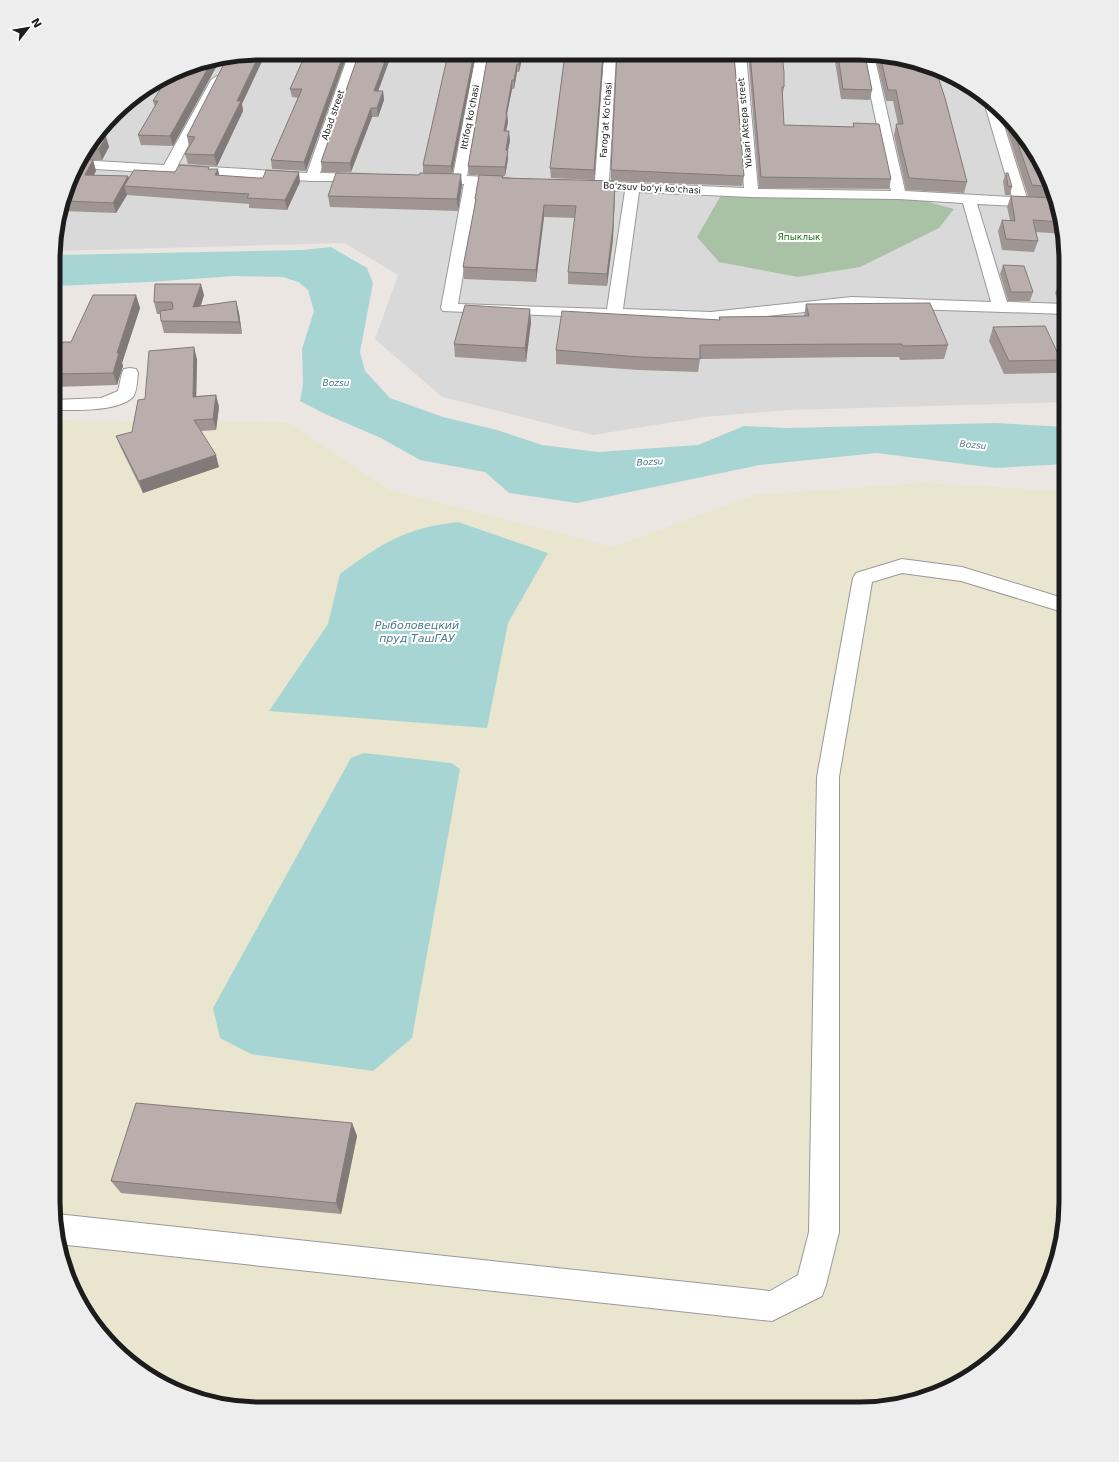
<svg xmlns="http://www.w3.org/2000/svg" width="1119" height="1462" font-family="'DejaVu Sans',sans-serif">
<rect width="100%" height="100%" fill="#ece6e2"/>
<path fill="#dad9d9" d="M260,53L886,55L938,69L974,88L1015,124L1059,206L1066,260V402L788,410L705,417L593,435L442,397L375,339L398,275L344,243L55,251V233L81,157L124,104L193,64Z"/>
<path fill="#e9e5cf" d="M54,420L290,423L390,490L613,547L754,495L922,483L1066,491V1216L1055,1269L1031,1317L996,1358L951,1388L913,1402L859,1409L233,1407L193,1398L145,1374L104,1339L74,1294L60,1256L53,1202Z"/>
<path fill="#a9c2a6" d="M720,197L914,198L954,209L939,228L860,267L798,277L719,262L697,237Z"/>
<g fill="#a7d5d4">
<path d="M331,247L367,268L373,283L360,352L365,371L390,398L443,417L497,430L542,445L598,452L698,445L744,426L788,428L995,423L1066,427V464L995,468L877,453L760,465L577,503L509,493L485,472L420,460L381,438L325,414L300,401L303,384L302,349L314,311L308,290L298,282L283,277L235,276L149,282L55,286V255L302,250Z"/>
<path d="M458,522L548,553L508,623L487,728L269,711L328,624L340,574C382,543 405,528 458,522Z"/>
<path d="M364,753L451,763L460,769L412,1038L373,1071L251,1054L220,1038L213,1008L351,758Z"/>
</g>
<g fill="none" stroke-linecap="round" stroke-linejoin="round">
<defs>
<g id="street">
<path d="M349,53H361L320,173L365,174L370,175L372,178L370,181H312L77,168L79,160L164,165L211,80L217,76L223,80L178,165L307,173Z"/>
<path d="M476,54H488L467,176L507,178L512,179L514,182L512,185H478L458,304L607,309L625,191L585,189L580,188L578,185L580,182L595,181L604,54H616L609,182L744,188L734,54H746L758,189L891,191L862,55H874L905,191L1012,197L984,102L987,99L999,110L1027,198L1056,200L1059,208L977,204L1007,302L1066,304V314L852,307L711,322L443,311L441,308L464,184L433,183L428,182L426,179L428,176H453ZM639,192L751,197L899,199L963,203L991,302L852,297L711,312L623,309Z"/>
<path d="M130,368L136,369L138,373C137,380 137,392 133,397C118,412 74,410 54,410V400L101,398L118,391L122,373L124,369Z"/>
<path d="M902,559L962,567L1066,599V613L961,581L902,573L872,582L839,777V1232L826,1285L822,1296L772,1321L58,1244L55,1215L57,1214L770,1291L798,1275L809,1232L817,777L853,578L856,573Z"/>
</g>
</defs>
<use href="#street" stroke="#999" stroke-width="2"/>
<use href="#street" fill="#fff" fill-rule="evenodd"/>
</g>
<g fill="#9f9694">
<path d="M306,53V171L272,169L271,160L299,98L292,97L290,89Z"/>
<path d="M359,53H392L378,91H383L384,100L378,117H372L351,172H322L321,162Z"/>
<path d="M446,54H476L452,174L462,185L458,211L330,207L328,196L419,175L423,173V165L448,54Z"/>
<path d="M488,54H523L519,72H517L514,89H512L507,114L508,122L506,131L510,140L508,151V159L505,176H503V178L615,181L613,239L607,286L568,284V272L575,218L544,217L536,282L464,279L463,267L475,205V199L479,175H469L468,166Z"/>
<path d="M565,54H604L594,180L551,178L550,168Z"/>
<path d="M700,54H734L744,176L742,186L611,181V170L700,55Z"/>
<path d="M748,54H782L784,87L782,98L784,125L853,127V123L891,179L889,189L759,188Z"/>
<path d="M834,55H865L872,90L870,100L841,99Z"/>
<path d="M875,55H886L967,182L964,193L906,190L894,135L896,124H898L893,101H886Z"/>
<path d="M220,60L173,146L141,145L138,135L155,107L153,101L168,83L193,64Z"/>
<path d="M242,104L243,111L217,166L188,164L185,154L189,147L187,136Z"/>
<path d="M1001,112L1015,124L1045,168L1059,206L1063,234L1036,232L1038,241L1034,252L1002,250L998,231L1002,220H1010L1007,207L1011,196H1028Z"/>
<path d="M97,137H106L109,147L102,160H89H93L96,171L94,175L128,176L129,178L209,167V169L219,176L300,182L287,210L249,208V204L127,195L116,213L62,211L81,157Z"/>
<path d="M1006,173L1012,187L1010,195H1005L1003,181Z"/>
<path d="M1003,265L1033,292L1030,301H1008L1000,274Z"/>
<path d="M1059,284H1066V303L1059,302L1055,293Z"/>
<path d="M136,295L140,308L122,363L123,366L117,385L55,387V359L71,342Z"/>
<path d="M204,295L201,306L236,301L239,313L242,334L164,333L161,321V314H157L154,302Z"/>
<path d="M806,304L948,345L944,359L900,360L899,357H861L700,359L698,372L638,370L556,364V350L719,320V317L804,316Z"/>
<path d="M531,322L526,362L455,357L454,344Z"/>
<path d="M993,327L1061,360L1056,373L1004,374L989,341Z"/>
<path d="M197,359L196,396L216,395L219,407L216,430L201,431L219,467L143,493L121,448L116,436L132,432L145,399Z"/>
<path d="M352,1123L357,1136L341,1214L121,1193L111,1181Z"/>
</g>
<g fill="#827a78">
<path d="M260,53H266L242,104L243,111L217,166L214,155L237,101Z"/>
<path d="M344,53H348L306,171L304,162Z"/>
<path d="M388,53H392L375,100L374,91Z"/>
<path d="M474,54H476L452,174L451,166Z"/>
<path d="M521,54H523L519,72V64Z"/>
<path d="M603,54H604L594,180V170Z"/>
<path d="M220,60L173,146L170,136L212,61Z"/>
<path d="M517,64V72L514,89V80Z"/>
<path d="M512,80V89L507,114L508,122L504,140V131L506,114Z"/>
<path d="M383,91L384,100L378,117L377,108Z"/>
<path d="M371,108L372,117L351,172L350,163Z"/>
<path d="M509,131L510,140L506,159V150Z"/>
<path d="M106,137L109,147L102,160L99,149Z"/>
<path d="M508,151V159L505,176V167Z"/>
<path d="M93,160L96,171L88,185L85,175Z"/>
<path d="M218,169L220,179L215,175Z"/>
<path d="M299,172L300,182L287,210L285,200Z"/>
<path d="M461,174L462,185L458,211L457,199Z"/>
<path d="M128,176L131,186H124L127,195L116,213L113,203Z"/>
<path d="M615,193L613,239L607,286V274Z"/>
<path d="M544,205V217L536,282V270Z"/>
<path d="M201,284L204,295L196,318L193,307Z"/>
<path d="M136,295L140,308L122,363L123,366L117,385L113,373L117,353Z"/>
<path d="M236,301L239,313L242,334L239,322Z"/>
<path d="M530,309L531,322L526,362L525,348Z"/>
<path d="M194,347L197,359L196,408L193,397Z"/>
<path d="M216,395L219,407L216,430L213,419Z"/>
<path d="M216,455L219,467L143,493L139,481Z"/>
<path d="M55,518L57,523L54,527V519Z"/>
<path d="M352,1123L357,1136L341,1214L336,1203Z"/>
</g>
<g fill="#b9aeac" stroke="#827a78">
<path d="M260,53L237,101H241L214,155L185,154L195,137L187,136L227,58Z"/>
<path d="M306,53H344L304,162L271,160L302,89H290Z"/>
<path d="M359,53H388L374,91H383L377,108H371L350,163L321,162Z"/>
<path d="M448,54H474L451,166L423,165Z"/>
<path d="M488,54H521L519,64H517L514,80H512L506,114H507L504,131H509L506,150L508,151L505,167L468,166Z"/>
<path d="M565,54H603L594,170L550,168Z"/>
<path d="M617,54L702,55V54H734L744,176L611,170Z"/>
<path d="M750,54H782L784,72V87H782L784,125L854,127L853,123L879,124L891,179L761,177Z"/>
<path d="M838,55H865L872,90L843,89Z"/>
<path d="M880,55H886L935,68L945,98L967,182L909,178L896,124H903L896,90H888Z"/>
<path d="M212,61L170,136L138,135L158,101H153L164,83H168L172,76L193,64Z"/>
<path d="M1010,120L1015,124L1045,168L1052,187L1032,185Z"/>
<path d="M97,137H106L99,149H87Z"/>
<path d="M80,159L93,160L85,175L128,176L113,203L66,201Z"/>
<path d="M179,165L209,167L208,169H218L215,175L258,178H263L266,170L299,172L285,200L247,198L249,194L124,186L134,170L175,172Z"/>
<path d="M336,173L419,175L420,173L461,174L457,199L328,196Z"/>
<path d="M1006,173H1008L1012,187L1008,186Z"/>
<path d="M479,175L503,176L502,178L615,181L613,227L607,274L568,272L576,206L544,205L536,270L463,267L476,199H475Z"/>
<path d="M1011,196L1056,198L1059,206L1061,222L1033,220L1038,241L1006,239L1002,220L1015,221Z"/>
<path d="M1003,265L1024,266L1033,292H1011Z"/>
<path d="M155,284H201L193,307L236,301L239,322L161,321L160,311L173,309L172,302H154Z"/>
<path d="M1059,284H1066V294L1062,293Z"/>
<path d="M93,295H136L117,353H119L113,373L55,374V359L63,342H71Z"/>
<path d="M930,303L948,345L903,346L902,344H864L700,345V359L639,357L556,350L562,311L720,320L719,317L809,316L806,304Z"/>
<path d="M465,305L530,309L525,348L454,344Z"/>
<path d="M1045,326L1061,360L1009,361L993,327Z"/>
<path d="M194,347L193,397L216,395L213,419L194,420L216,455L139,481L116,436L132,432L138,400L145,399L149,351Z"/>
<path d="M136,1103L352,1123L336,1203L111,1181Z"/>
</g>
<g text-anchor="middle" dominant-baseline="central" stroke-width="4" stroke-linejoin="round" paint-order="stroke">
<g font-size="9" fill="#1c1c1c" stroke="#fff">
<text transform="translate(333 115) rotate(-71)">Abad street</text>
<text transform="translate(470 117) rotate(-79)">Ittifoq ko'chasi</text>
<text transform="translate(606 120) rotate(-86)">Farog'at Ko'chasi</text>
<text transform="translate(745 123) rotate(-95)">Yukari Aktepa street</text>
<text transform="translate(652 188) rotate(3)">Bo'zsuv bo'yi ko'chasi</text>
</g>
<g font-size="9" fill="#246c17" stroke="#fff">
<text x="799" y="237">Япыклык</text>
</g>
<g font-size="9" font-style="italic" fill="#4a7a8a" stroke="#fff">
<text x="336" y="383">Bozsu</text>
<text transform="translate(973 445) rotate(6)">Bozsu</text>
<text transform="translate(650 462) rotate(-3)">Bozsu</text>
</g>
<g font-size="11" font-style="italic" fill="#4a7a8a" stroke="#fff">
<text x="417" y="625">Рыболовецкий<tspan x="417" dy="13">пруд ТашГАУ</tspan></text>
</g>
</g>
<path d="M0 0H1119V1462H0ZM260 60H859A200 200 0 0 1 1059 260V1202A200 200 0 0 1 859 1402H260A200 200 0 0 1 60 1202V260A200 200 0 0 1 260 60Z" fill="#ededed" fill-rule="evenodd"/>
<path fill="none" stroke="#1c1c1c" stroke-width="5" d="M260 60H859A200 200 0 0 1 1059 260V1202A200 200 0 0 1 859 1402H260A200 200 0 0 1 60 1202V260A200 200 0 0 1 260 60Z"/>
<g transform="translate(28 28) rotate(59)" stroke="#ffffff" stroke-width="3" paint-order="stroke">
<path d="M0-3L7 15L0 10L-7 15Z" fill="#1c1c1c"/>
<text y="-6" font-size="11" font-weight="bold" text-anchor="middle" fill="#1c1c1c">N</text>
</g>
</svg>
